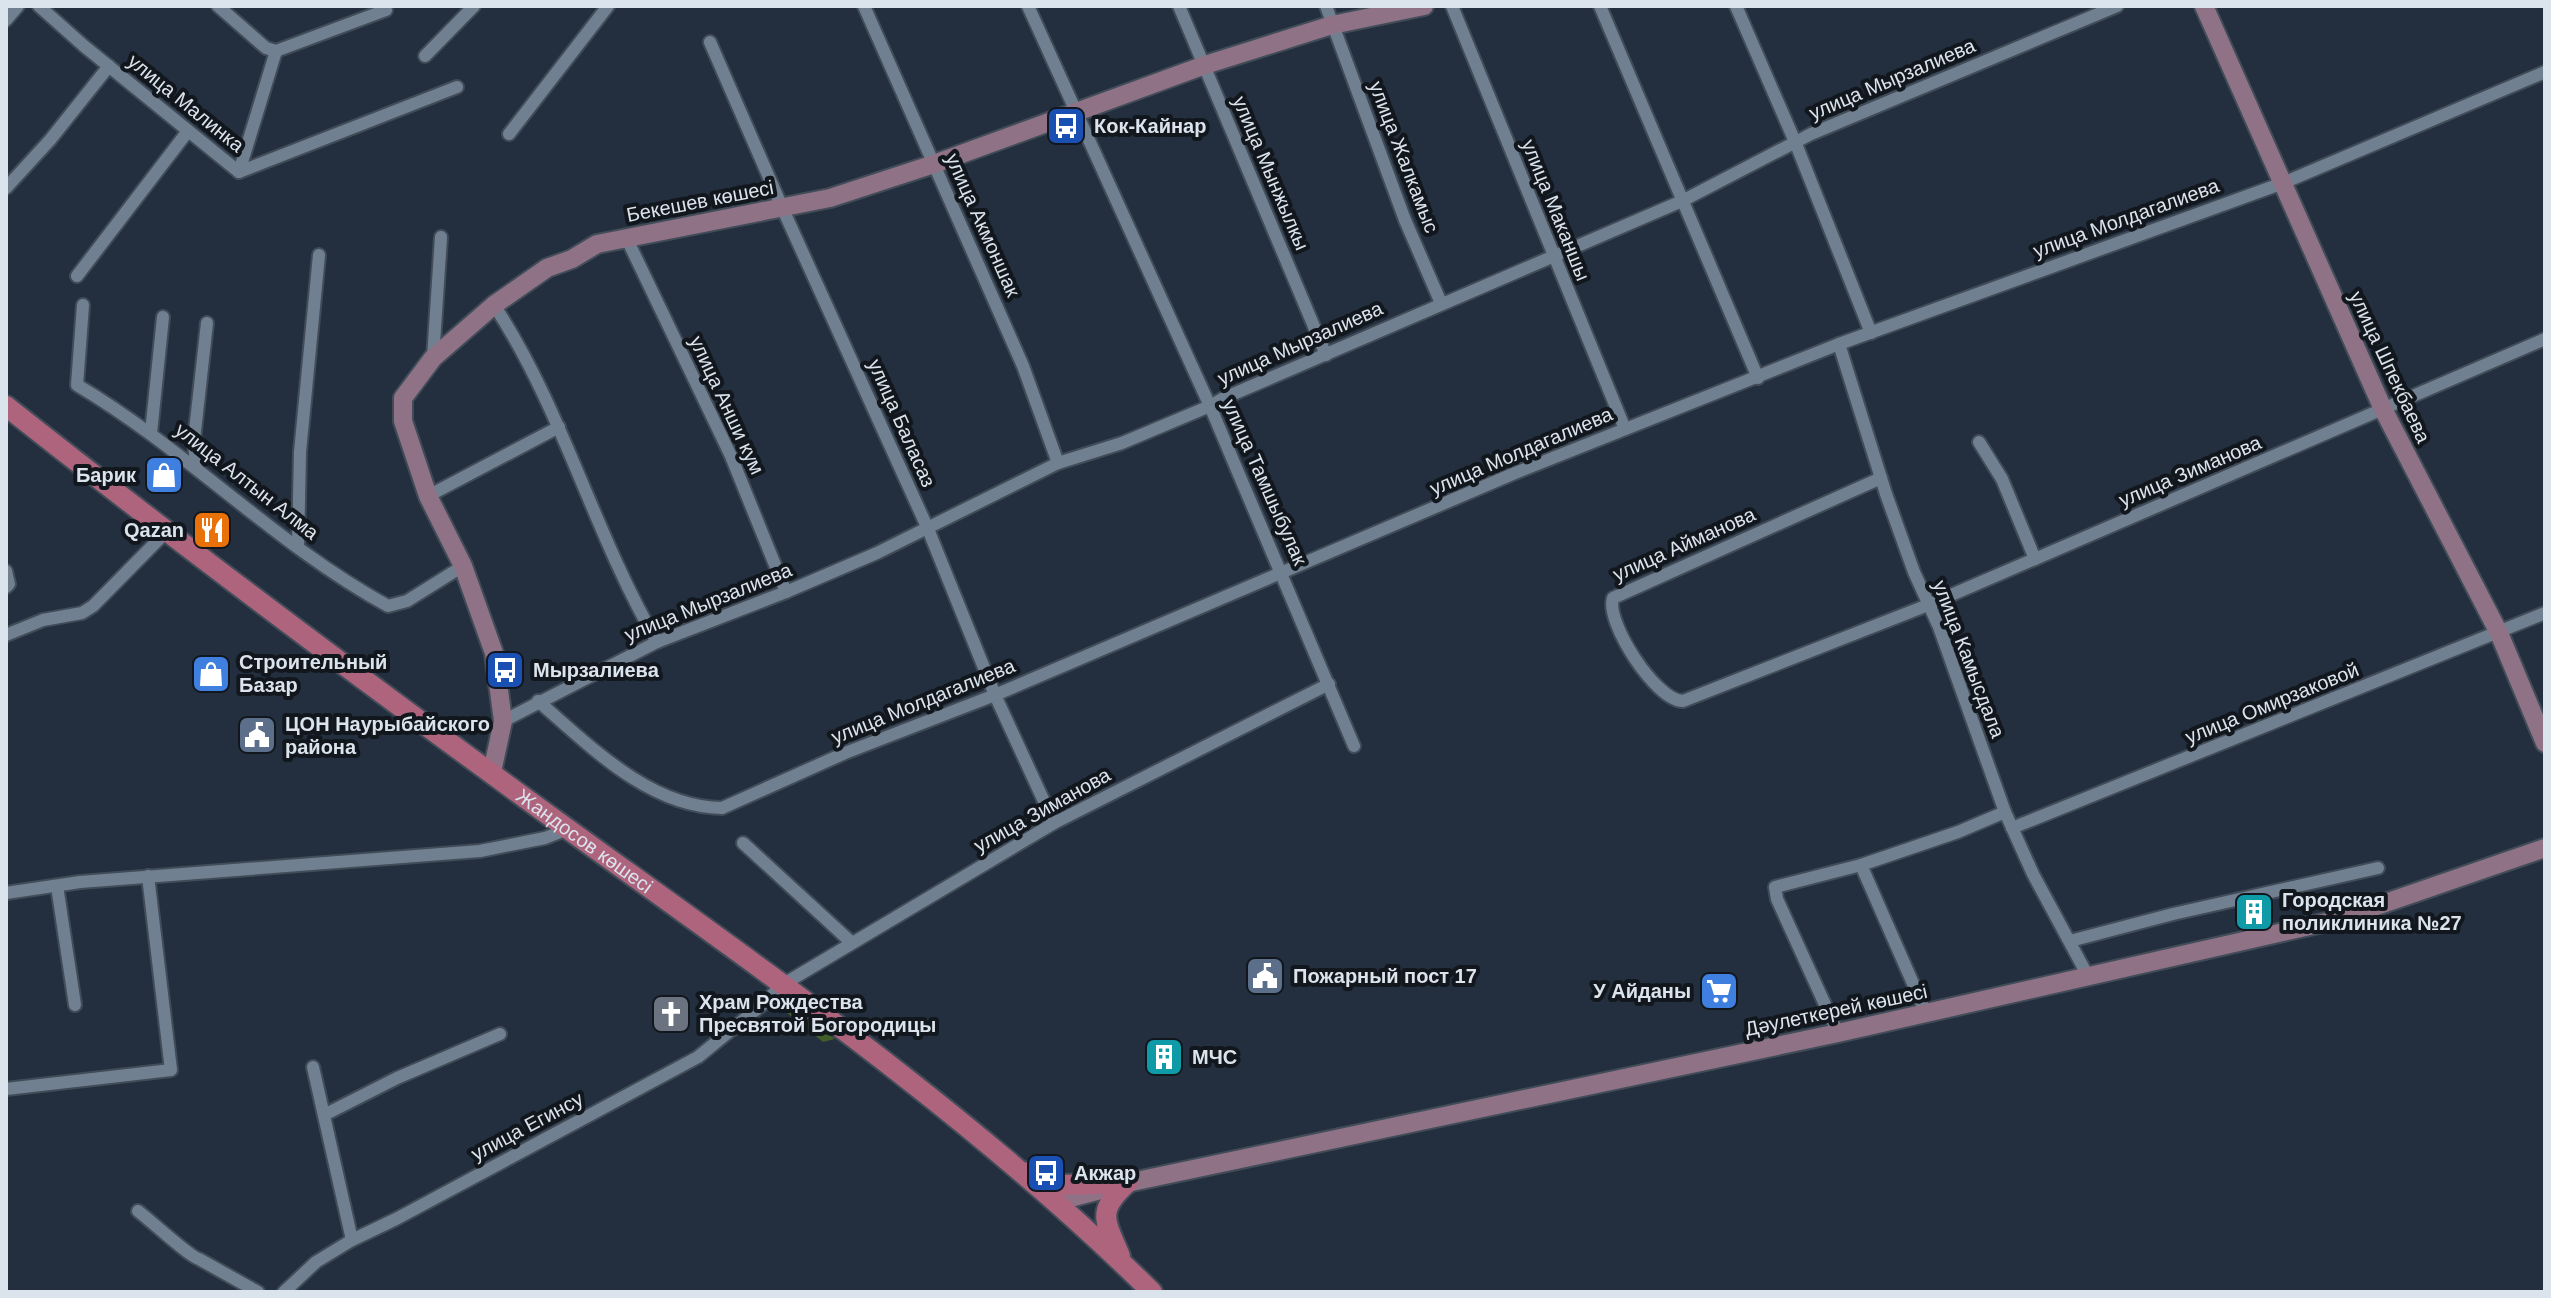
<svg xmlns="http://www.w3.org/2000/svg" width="2551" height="1298" font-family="Helvetica,sans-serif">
<rect width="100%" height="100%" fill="#232f3e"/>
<path fill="#415d2a" d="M778,996L835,1039L823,1042L776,1004L773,999Z"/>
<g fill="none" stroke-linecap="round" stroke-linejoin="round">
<defs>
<g id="street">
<path d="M39,6L84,46L239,172L457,87"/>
<path d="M218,6L266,48L276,51L386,10"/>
<path d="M864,6L1023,366L1058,463"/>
<path d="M1028,6L1210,406L1354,746"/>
<path d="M1179,6L1326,355"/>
<path d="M1326,6L1405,220L1441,303"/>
<path d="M1452,6L1625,429"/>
<path d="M1600,6L1758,378"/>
<path d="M1736,6L1796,144L1871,333"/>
<path d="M6,20L18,6"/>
<path d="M710,42L781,205L928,529L995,695L1054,823"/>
<path d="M425,56L474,6"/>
<path d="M509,134L608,6"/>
<path d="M239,172L276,51"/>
<path d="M6,188L50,140L109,66"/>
<path d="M626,237L731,456L786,592"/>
<path d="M77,276L188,131"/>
<path d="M83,305L77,385C187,450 276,545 388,606L407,601L463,566"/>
<path d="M494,305C563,410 594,534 657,642"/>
<path d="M1839,344L1886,494L1914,572L1939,627L2005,812L2033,874L2089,978"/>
<path d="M433,358L441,237"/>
<path d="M151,433L163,317"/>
<path d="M1979,442L2002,479L2035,559"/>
<path d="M196,468L194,440L207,323"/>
<path d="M1881,478L1613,598C1605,622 1656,701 1683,701L1928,605L2545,339"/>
<path d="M428,496L559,427"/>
<path d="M298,547L300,452L319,255"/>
<path d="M6,571L9,584L6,587"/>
<path d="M6,635L43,620L82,613L93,606L167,531"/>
<path d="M538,701C590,746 649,807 722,808L845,753L995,695L1515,473L1839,344L2283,183L2545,72"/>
<path d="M503,721L657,642L786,592L877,553L1058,463L1122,443L1210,406L1224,398L1682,201L1811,134L2117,6"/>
<path d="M2012,828L2545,613"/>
<path d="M743,843L852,943"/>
<path d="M1861,865L1926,1013"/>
<path d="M57,886L75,1005"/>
<path d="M6,893L80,882L480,851L545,838L568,829"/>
<path d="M2070,941L2173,914L2378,868"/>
<path d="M1838,1033L1777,899L1775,887L1861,865L1958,832L2005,812"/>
<path d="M313,1067L352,1240"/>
<path d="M6,1089L171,1070L148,876"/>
<path d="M324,1115L397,1078L500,1034"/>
<path d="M138,1211C150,1220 190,1257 199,1259L258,1292"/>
<path d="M284,1292L316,1262L352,1240L396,1219L698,1057L763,1004L782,985L1054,823L1329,684"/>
</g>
<g id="secondary">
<path d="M2204,6L2383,409L2499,633L2545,743"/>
<path d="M492,772L503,721L494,653L463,566L428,496L403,421V398L433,358L494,305L547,268L572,259L597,244L830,198L934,164L1205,65L1332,25L1424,6"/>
<path d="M1055,1202L1127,1183L1838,1033L2336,920L2545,848"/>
</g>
<g id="primary">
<path id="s1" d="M6,406C189,551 376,690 565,827C767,973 974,1116 1152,1292"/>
<path d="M1029,1172L1061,1185L1127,1183"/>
<path d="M1120,1256C1106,1222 1095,1212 1127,1183"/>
</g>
</defs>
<use href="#street" stroke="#414c58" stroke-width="16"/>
<use href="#secondary" stroke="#414c58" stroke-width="22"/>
<use href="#primary" stroke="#414c58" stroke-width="24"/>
<use href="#street" stroke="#718091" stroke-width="12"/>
<use href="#secondary" stroke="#8f7286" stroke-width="18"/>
<use href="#primary" stroke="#ae647c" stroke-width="20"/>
</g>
<defs>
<symbol id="bus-square" viewBox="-11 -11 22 22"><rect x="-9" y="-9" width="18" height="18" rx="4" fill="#1a4fb4" stroke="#11171d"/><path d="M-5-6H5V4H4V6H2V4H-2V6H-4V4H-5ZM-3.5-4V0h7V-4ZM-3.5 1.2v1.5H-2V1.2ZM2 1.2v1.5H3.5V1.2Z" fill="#fff"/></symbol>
<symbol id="shop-square" viewBox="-11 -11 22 22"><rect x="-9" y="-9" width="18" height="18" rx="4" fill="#3f7fe0" stroke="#11171d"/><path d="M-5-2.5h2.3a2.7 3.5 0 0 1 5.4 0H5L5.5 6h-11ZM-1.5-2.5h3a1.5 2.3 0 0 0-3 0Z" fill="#fff"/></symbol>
<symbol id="restaurant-square" viewBox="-11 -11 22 22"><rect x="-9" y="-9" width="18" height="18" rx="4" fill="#e8710a" stroke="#11171d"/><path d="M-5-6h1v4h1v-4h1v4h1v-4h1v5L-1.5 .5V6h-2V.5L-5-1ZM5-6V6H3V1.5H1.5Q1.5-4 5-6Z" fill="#fff"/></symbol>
<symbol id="civic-square" viewBox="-11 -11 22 22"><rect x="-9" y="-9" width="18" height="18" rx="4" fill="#5c6f8a" stroke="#11171d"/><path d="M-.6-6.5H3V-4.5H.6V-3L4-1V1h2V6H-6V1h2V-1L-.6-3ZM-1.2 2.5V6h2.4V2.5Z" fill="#fff"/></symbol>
<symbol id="building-square" viewBox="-11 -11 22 22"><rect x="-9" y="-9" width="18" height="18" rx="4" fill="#0f9aa8" stroke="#11171d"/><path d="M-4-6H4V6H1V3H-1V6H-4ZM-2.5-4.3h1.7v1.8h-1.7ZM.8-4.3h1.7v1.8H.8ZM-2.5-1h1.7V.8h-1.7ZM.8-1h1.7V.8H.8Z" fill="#fff"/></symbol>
<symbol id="supermarket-square" viewBox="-11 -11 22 22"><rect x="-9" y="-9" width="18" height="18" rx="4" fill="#3f7fe0" stroke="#11171d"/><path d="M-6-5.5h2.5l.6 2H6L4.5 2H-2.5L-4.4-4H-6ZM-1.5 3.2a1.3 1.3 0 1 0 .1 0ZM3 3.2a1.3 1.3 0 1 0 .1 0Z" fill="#fff"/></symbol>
<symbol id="church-square" viewBox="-11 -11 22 22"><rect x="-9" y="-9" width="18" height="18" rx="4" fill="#6b7280" stroke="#11171d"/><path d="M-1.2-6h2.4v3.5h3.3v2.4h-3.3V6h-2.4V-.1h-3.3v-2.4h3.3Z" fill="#fff"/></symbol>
</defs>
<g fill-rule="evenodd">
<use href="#bus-square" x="1044" y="104" width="44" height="44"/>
<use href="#shop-square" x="142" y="453" width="44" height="44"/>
<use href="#restaurant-square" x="190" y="508" width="44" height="44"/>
<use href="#bus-square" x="483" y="648" width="44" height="44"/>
<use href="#shop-square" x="189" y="652" width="44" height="44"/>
<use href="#civic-square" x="235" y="713" width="44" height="44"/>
<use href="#building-square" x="2232" y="890" width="44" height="44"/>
<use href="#civic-square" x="1243" y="954" width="44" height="44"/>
<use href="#supermarket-square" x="1697" y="969" width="44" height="44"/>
<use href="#church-square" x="649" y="992" width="44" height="44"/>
<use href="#building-square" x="1142" y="1035" width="44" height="44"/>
<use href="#bus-square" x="1024" y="1151" width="44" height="44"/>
</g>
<g text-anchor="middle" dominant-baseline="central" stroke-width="8" stroke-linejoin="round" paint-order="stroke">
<g font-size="20" fill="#dbe3ed" stroke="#11171d">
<text transform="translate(1892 79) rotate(-23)">улица Мырзалиева</text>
<text transform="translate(186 103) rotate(39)">улица Малинка</text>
<text transform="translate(1404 157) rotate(69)">улица Жалкамыс</text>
<text transform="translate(1271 173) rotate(67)">улица Мынжылкы</text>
<text transform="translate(700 201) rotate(-11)">Бекешев көшесі</text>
<text transform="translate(1556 210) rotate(68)">улица Маканшы</text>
<text transform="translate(2126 218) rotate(-20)">улица Молдагалиева</text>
<text transform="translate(983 225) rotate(66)">улица Акмоншак</text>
<text transform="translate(1300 343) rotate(-24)">улица Мырзалиева</text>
<text transform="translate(2390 367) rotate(65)">улица Шпекбаева</text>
<text transform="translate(727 405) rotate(65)">улица Анши кум</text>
<text transform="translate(902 423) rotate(66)">улица Баласаз</text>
<text transform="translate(1521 451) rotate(-23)">улица Молдагалиева</text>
<text transform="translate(2190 471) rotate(-23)">улица Зиманова</text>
<text transform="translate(247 481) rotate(38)">улица Алтын Алма</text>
<text transform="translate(1265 482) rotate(66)">улица Тамшыбулак</text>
<text transform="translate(1684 544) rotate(-24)">улица Айманова</text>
<text transform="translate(708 602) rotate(-22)">улица Мырзалиева</text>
<text transform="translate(1969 659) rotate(69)">улица Камысдала</text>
<text transform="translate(923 701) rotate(-22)">улица Молдагалиева</text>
<text transform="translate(2272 703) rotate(-22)">улица Омирзаковой</text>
<text transform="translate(1042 810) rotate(-29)">улица Зиманова</text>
<text stroke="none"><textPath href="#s1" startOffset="724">Жандосов көшесі</textPath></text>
<text transform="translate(1836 1010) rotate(-12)">Дәулеткерей көшесі</text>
<text transform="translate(527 1126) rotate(-28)">улица Егинсу</text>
</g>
<g font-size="20" font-weight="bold" fill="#dbe3ed" stroke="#11171d" text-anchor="start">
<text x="1094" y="126">Кок-Кайнар</text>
<text x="136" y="475" text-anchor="end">Барик</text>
<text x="184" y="530" text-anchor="end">Qazan</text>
<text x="239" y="662">Строительный<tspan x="239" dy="23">Базар</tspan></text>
<text x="533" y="670">Мырзалиева</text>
<text x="285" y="724">ЦОН Наурыбайского<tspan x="285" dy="23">района</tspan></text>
<text x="2282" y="900">Городская<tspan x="2282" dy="23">поликлиника №27</tspan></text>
<text x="1293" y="976">Пожарный пост 17</text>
<text x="1691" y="991" text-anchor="end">У Айданы</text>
<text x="699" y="1002">Храм Рождества<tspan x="699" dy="23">Пресвятой Богородицы</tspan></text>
<text x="1192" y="1057">МЧС</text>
<text x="1074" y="1173">Акжар</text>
</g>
</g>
<rect width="2551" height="1298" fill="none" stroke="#dbe3ed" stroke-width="16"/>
</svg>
